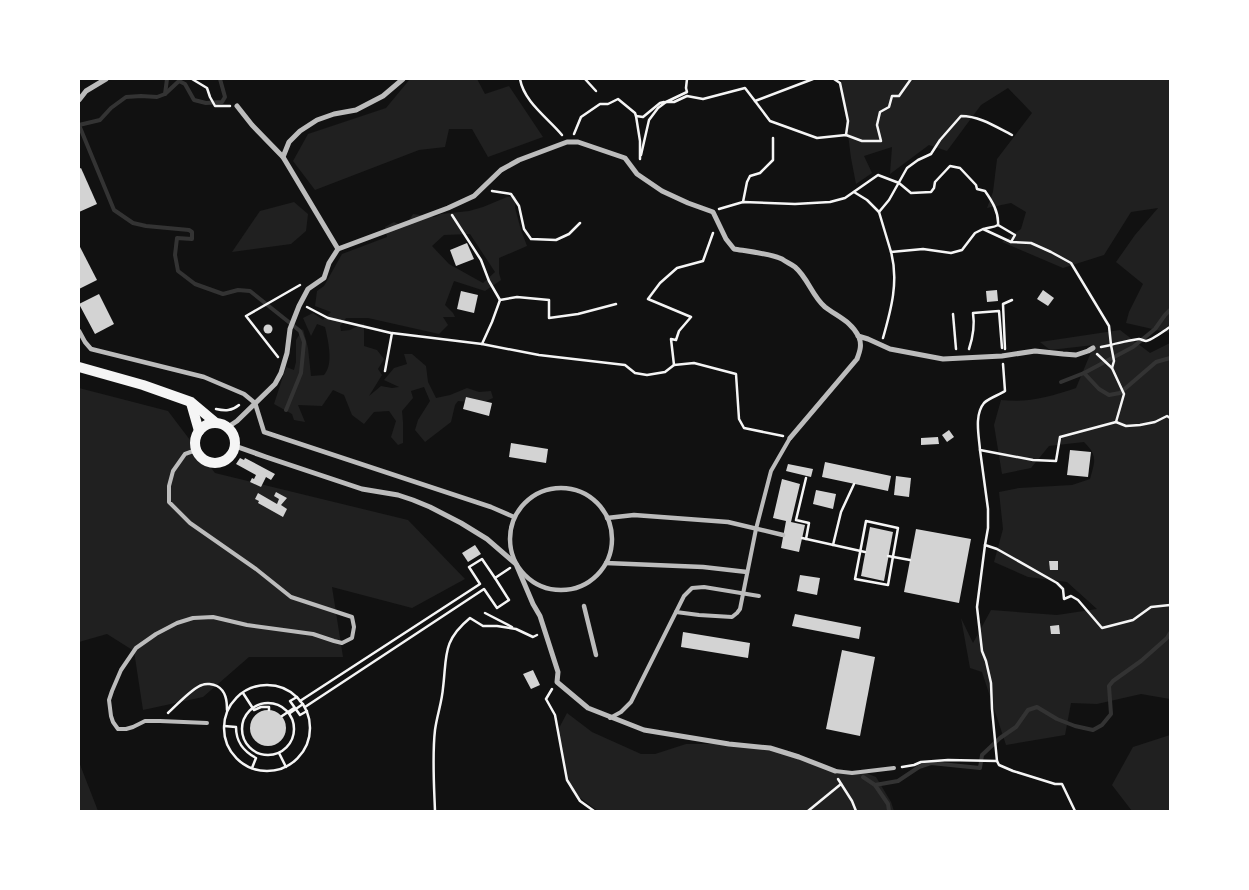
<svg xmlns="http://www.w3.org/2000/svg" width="1249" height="890" font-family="'PT Sans Narrow',sans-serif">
<rect width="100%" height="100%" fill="#111"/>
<g fill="#202020" fill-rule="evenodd">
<path d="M410,79H477L485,94L509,86L543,137L488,157L472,129H449L445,147L419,150L315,190L293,161L308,134L386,108Z"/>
<path d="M841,79H1170V333L1126,323L1129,312L1143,284L1116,262L1135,235L1158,208L1131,212L1104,255L1063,268L1002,242L1021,229L1026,212L1011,203L987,208L993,192L997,159L1032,113L1008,88L981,105L947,151L929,145L890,174L892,147L864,156L872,173L856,184L851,158Z"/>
<path d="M516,196L515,208L521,230L527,246L499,258V273L501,280L485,291L454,281L445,305L453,313L455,317H443L448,325L439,334L368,318H346L340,326L341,331L350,330L364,323V346L377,350L384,359L378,369L382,375L369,396L381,386L392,388L399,387L384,380L394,368L407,364L404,354H412L426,366L428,382L436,398L450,395L467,388L479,392L491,391L493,398L482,403L458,401L455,405L451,422L425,442L415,430L418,420L430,401L424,387L411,391L413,398L402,411L403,422V443L398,445L391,437L396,421L389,411L374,412L364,424L352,415L344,395L333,390L322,406L298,405L305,422L294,420L292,414L274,404L286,367L294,370L296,362V340L303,329L308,348L311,376L324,375C334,364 328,340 325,327L317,324L311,336L303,318L313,313L323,320L331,312L315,306L317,291L324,286L342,254L387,237L385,227L394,222L405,227L413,214L435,217L441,214L469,211L483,207L507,197ZM470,234L495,272L483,283L449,264L432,246L444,235Z"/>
<path d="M294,202L308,214L306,231L291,244L232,252L260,211Z"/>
<path d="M1120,330L1150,353L1170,343V699L1141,694L1097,704L1071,703L1065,735L1006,745L982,672L970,668L961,618L973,643L991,610L1057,615L1097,609L1067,582L1028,577L994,562L1003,529L999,492L1019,488L1072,485L1090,479C1095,461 1098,456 1084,442L1049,446L1031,468L1002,474L994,425L1001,400C1029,403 1049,397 1076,388L1094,345L1050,350L1040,342Z"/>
<path d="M79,388L168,411L215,473L408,520L465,579L412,608L332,587L343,657H249L203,697L143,710L134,651L107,634L79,642Z"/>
<path d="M567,713L592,732L641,754H655L686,744H744L786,750L810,759L826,770L861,771L876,777L891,802L894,811H598L571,791L558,730Z"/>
<path d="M1170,735V811H1132L1112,785L1133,747Z"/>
<path d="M79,762L98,811H79Z"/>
</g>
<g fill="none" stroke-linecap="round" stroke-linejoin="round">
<g stroke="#333" stroke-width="4">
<path d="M165,94L167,79"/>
<path d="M79,125L114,210L133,223L146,226L189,230L192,232V239L177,238L175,255L178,271L195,284L223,294L238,290L250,291L300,331L304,342L301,373L286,410"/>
<path d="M79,125L100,120L111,108L126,97L141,96L157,97L165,94L179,81L185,84L194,100L206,103L222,102L225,97L220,79"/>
<path d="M1084,373L1099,389L1109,395L1120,393L1156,362L1170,358"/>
<path d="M1061,382L1084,373L1133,347L1155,329L1165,315L1170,310"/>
<path d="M863,777L875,785L888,804L889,811"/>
<path d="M875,785L898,781L919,767L931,763L980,768L982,755L1000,738L1016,727L1028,710L1037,707L1057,719L1075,726L1093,730L1102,725L1111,714L1109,686L1113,681L1141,661L1167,638L1170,633"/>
</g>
</g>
<g fill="#d3d3d3">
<path d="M81,168L97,204L79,212V169Z"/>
<path d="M467,243L474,259L456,266L450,250Z"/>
<path d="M79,245L97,280L79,289Z"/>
<path d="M997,290L998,301L987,302L986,291Z"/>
<path d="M1043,290L1054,298L1048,306L1037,299Z"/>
<path d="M461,291L478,295L474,313L457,309Z"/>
<path d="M99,294L114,324L95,334L79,304Z"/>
<circle cx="268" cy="329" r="4.5"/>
<path d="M466,397L492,403L489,416L463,409Z"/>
<path d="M949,430L954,437L947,442L942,435Z"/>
<path d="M938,437L939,444L921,445V438Z"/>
<path d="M511,443L548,449L546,463L509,457Z"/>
<path d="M1070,450L1091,452L1088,477L1067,475Z"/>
<path d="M240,458L244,460L245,458L275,474L271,480L266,477L261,487L250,482L252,478L254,479L256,475L236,464Z"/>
<path d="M825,462L891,476L888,491L822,477Z"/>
<path d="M788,464L813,469L811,477L786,471Z"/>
<path d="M896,476L911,478L909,497L894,495Z"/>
<path d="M782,479L800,484L791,522L805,525L799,552L781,548L786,521L773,518Z"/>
<path d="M816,490L836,494L833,509L813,504Z"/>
<path d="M276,492L287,498L281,505L287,509L283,517L258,503L259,501L255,499L258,493L277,504L279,499L274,496Z"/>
<path d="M870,527L893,532L884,581L861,576Z"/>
<path d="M916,529L971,539L959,603L904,592Z"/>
<path d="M475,545L481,554L468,562L462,553Z"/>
<path d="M1049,561H1058V570H1050Z"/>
<path d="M800,575L820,578L817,595L797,591Z"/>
<path d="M795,614L861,627L859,639L792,626Z"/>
<path d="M1059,625L1060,634H1051L1050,626Z"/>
<path d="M683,632L750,643L748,658L681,647Z"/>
<path d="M842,650L875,657L860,736L826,729Z"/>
<path d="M533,670L540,685L531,689L523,674Z"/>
<circle cx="268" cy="728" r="18"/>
</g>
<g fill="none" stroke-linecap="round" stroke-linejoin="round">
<g stroke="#f5f5f5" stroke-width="2.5">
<path d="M192,79L207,88L210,97L215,106H230"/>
<path d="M520,79C524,102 548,118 562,135"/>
<path d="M585,79L596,91"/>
<path d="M687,79L686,88L687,92L666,102H674L687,96L703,99L745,88L755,101L770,121L817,138L846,135L862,141H881L877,125L880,112L889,107L892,96H899L911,79"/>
<path d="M834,79L840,83L848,121L846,135"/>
<path d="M755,101L813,79"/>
<path d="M636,116L643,117L660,103L664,102"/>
<path d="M574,134L581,117L600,104H608L618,99L635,113L636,116L640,141V159"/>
<path d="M641,155L649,120L658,108L666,102"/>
<path d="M492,191L511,194L519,206L524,229L531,239L556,240L569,234L580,223"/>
<path d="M854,192L867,200L879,212L891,252L923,249L951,253L962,250L975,233L983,229L1011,242L1031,243L1051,252L1071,263L1109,326L1111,345C1113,344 1136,339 1139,339C1141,339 1144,341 1146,341C1151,341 1165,330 1170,327"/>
<path d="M743,202L747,182L750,176L760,173L773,160V138"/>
<path d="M719,209L743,202L795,204L830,202L845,198L878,175L899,183L911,193L931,192L934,188L935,182L950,166L960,168L976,185L977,189L985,191C992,201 999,212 998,225"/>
<path d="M879,212L889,200L907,168L918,160L931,154L940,140L961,116C980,116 996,127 1012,135"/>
<path d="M452,215L481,260L489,281L500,300L492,322L482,344"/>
<path d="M984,229C989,227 993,228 998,225L1015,235L1011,242"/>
<path d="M500,300L517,297L549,300V318L578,314L616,304"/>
<path d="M307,307L328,318L391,333"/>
<path d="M953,314L956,349"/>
<path d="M883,338C891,310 899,281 891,252"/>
<path d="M1101,347L1111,345L1114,361L1112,368"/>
<path d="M969,349C973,337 975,326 973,313L999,311L1002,348"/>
<path d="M1005,349L1003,304L1012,300"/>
<path d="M1097,354L1112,368L1124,394L1116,422"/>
<path d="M278,357L246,316L300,285"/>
<path d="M1003,364L1005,391C999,395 989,398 984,403C974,415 979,436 980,450L1033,460L1056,461L1060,437L1116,422L1126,426L1140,425L1155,422L1167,416L1170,418"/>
<path d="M674,365L671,339L676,340L679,331L691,317L648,299L660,283L677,268L703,261L713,233"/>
<path d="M385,371L392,333L482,344L539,355L625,365L635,373L647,375L665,372L674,365L694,363L736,374L739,419L744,428L783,436"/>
<path d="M216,409C225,411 232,411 239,405"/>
<path d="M980,450L988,509V528L985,545L997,549L1057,583L1063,589L1064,599L1071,596L1078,600L1102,628L1133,620L1151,607L1170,605"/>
<path d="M806,478L796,520L809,523L806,539"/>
<path d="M866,521L898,528L888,585L855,579Z"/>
<path d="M802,538L865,552"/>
<path d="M833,545L841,512L854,484"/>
<path d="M985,545L977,607L982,651L986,661L991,683L992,709L997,761L999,765L1013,771L1055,784H1062L1075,811"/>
<path d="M888,556L910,560"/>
<path d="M485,613L512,627"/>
<circle cx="267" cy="728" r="43"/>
<path d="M552,689L546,699L555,715L567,780L580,801L594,811"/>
<path d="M243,693L254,710L261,707H269V710"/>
<path d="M297,697L290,701L300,715L307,711"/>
<path d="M300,701L480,584L469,567L482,559L495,578L510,568"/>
<circle cx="268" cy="729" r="26"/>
<path d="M305,707L484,589L497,608L509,600L495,578"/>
<path d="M168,713C177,705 192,688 202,685C206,683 213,684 217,686C226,691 227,701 227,710"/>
<path d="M290,713L303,704"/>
<path d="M282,716L294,708"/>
<path d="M224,726L236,727C236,742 243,751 256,758L252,768"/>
<path d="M279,753L286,767"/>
<path d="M902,767L914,765L921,762L948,760L997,761"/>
<path d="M838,779L852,801L856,811"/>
<path d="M435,811C434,784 432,756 435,730C437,715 442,702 443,688C447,656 442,641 470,618L483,626H497L516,629L533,637L537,635"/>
<path d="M808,811L841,784"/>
</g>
<g stroke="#bcbcbc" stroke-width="4">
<path d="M196,450L185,454L173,471L169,486V502L190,523L256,569L291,597L352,617L354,627L352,638L342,643L334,641L313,634L247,625L213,617L193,618L177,623L156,634L136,648L121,670L112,691L109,700L111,716L113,722L118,729H126L133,727L145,721H160L207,723"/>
<path d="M676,612L699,615L732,617L737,613L740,609L756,529L771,471L790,438"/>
<path d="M610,718L621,712L631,702L684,596L692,588L704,587L759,596"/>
<path d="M835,771L852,773L894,768"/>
</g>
<g stroke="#bcbcbc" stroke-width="4.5">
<path d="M79,331L85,342L91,349L204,377L244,394L255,403L264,432L491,507L514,517"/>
<circle cx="561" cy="539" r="51"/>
<path d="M607,518L634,515L728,522L783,535"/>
<path d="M606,563L703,567L747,572"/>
<path d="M584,606L596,655"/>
</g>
<g stroke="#bcbcbc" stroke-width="5">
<path d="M403,79L383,96L356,110L334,114L317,120L300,131L289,142L283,157L338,249L448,208L474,196L501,170L519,160L567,142H578L625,158L637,174L662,191L688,203L713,212L726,239L734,249C746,251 772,254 782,259C786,262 791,264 795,267C808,278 812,296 825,307C838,317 851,321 859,337C862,345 860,351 857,359L790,438"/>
<path d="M79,100L86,91L106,79"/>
<path d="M237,106L252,125L283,157"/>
<path d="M858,336L868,339L890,349L943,359L1002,356L1035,351L1063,354L1076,355L1088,351L1093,348"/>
<path d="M228,427L237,421L275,384L281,373L287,353L290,329L299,306L308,289L324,278L329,263L338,249"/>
<path d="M235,446L266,457L362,489L398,495L413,500L430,507L461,523L487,539L516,564L533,604L540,616L558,672L557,682L588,708L644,730L729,744L770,748L799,757L835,771"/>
</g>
<g stroke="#f5f5f5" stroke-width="10">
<path d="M79,367L143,385L191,402L216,423"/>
<path d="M191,403L199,431"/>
<circle cx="215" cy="443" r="20"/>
</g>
</g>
<rect width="1249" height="890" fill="none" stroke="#ffffff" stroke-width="160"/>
</svg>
